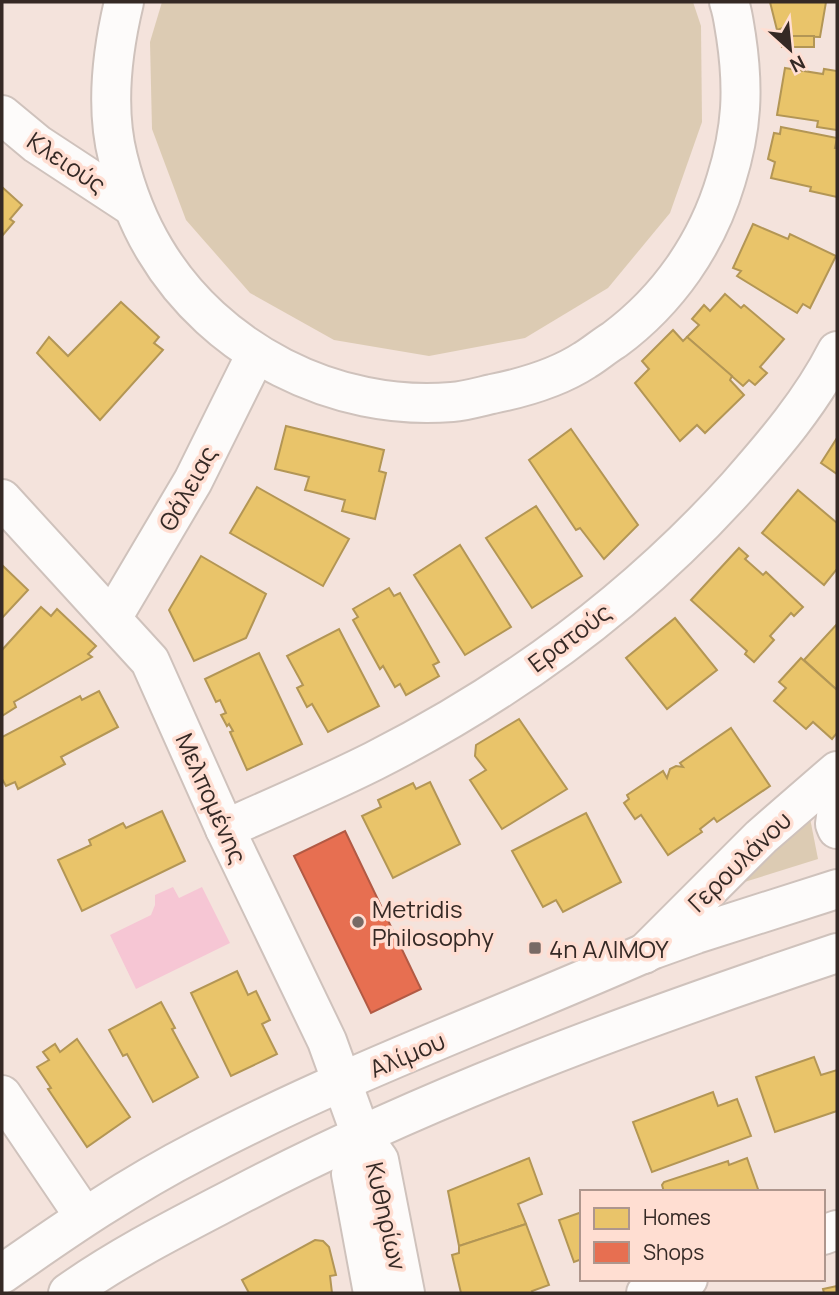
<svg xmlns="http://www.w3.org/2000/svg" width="839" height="1295" font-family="Manrope,sans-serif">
<rect width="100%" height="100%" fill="#f4e3dc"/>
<g fill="#dccbb3">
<path d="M162,2H693L701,26L702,122L670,213L608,288L525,338L429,356L334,340L250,293L186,220L152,129L150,42Z"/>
<path d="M809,813L818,859L738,884Z"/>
</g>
<path fill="#f6c6d4" d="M173,887L179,898L202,887L230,943L136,989L110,935L151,915L155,905V895Z"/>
<g fill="#e9c46a" stroke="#b39655" stroke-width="2">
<path d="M770,2H826L820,37L783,36V28L777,30Z"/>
<path d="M783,36H814V47H782Z"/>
<path d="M785,68L823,74L824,69L837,71V130L817,127L818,121L777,115Z"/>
<path d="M781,127L837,138L835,148H837V197L810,191L811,187L771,178L775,162L768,159L774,133L780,134Z"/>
<path d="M2,187L22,205L10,219L14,222L2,236Z"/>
<path d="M753,224L788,239L790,234L836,256L810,308L803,304L797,313L737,276L741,271L733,268Z"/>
<path d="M725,294L741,308L744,305L784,339L760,367L767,373L755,385L749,380L743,386L687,337L699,325L692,319L704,305L710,311Z"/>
<path d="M121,302L159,337L154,343L163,350L100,420L37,353L49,337L68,356Z"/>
<path d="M673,330L683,341L687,337L732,376L730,380L744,395L705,433L697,425L680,441L635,383L649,369L642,361Z"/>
<path d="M286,426L384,450L379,471L386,473L375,519L342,511L345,500L305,490L309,477L275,469Z"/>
<path d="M571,429L638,525L604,559L580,528L576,530L529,460Z"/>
<path d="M837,438V474L821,463Z"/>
<path d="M257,487L349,539L323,586L230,533Z"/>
<path d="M798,490L837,523V569L824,585L762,533Z"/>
<path d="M536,506L582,576L532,608L486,538Z"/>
<path d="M460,545L511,627L465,655L414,575Z"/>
<path d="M739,548L748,556L745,559L763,575L766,572L803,607L794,616L791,613L770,636L774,640L754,662L745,654L747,651L691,600Z"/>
<path d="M201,556L266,594L246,638L194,661L169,610Z"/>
<path d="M2,565L28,590L2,618Z"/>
<path d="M389,588L394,596L400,593L439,662L433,665L439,676L406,695L400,684L395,687L383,666L380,669L353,620L358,617L353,609Z"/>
<path d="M41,607L51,616L57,609L96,646L88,654L92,657L14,702L16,707L2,716V650Z"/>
<path d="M675,618L717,670L667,709L626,658Z"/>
<path d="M837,624V690L804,660Z"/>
<path d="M339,629L379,706L328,732L312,704L307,707L297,688L303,685L287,656Z"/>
<path d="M259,653L302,744L247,770L230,732L233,731L229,724L227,726L221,715L226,713L220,700L216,702L205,679Z"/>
<path d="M801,658L837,690V733L832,739L813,722L806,729L774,701L786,688L779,682Z"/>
<path d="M99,691L118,727L61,757L65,764L18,789L15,782L6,786L2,779V737L80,696L82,700Z"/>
<path d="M519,719L567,789L502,829L470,780L486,770L475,756L476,745Z"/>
<path d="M731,728L770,786L717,822L714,818L700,829L702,832L668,855L641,815L635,819L624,803L629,799L627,795L663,771L667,778L670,769L676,766L683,767L680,763Z"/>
<path d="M430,782L460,844L393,878L362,816L381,807L378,800L413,783L416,789Z"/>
<path d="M162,811L185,861L82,911L58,860L91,845L89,840L123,823L126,828Z"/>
<path d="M586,813L621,882L563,912L556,900L543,907L512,851Z"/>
<path d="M237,971L248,995L256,991L270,1020L262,1024L277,1054L231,1076L191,993Z"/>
<path d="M161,1002L175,1028L172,1029L198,1077L153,1102L127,1054L123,1056L109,1030Z"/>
<path d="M77,1039L130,1117L87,1147L48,1089L51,1088L37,1067L49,1060L43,1052L55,1044L60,1052Z"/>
<path d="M814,1057L821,1075L837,1070V1111L775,1132L756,1077Z"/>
<path d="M713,1092L718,1106L737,1099L751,1136L652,1172L633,1122Z"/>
<path d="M529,1158L542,1194L518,1204L526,1224L459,1246L448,1191Z"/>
<path d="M747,1158L759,1192H664L662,1185L664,1182L728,1161L729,1165Z"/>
<path d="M582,1212V1259L574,1262L559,1220Z"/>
<path d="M526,1224L549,1285L532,1291L533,1293H461L452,1255L459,1253V1246Z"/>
<path d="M315,1240L323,1241L329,1247L336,1275L330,1276L332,1293H249L242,1280Z"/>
<path d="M837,1286V1293H824L823,1289Z"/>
</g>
<path fill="#e76f51" stroke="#b25a44" stroke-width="2" d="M345,831L421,989L371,1013L294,856Z"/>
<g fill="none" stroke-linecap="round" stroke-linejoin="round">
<defs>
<g id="minor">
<path d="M124,2C112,52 105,107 118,158C126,190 138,222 155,250C215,351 335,412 452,402C465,401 479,397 492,394C522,388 559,377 585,360C595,354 604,346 614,340C668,300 707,244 726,180C742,129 744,89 736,36C734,25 733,13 729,2"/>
<path d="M2,115L37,144L133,207"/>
<path d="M2,499L150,661L225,829L327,1041L361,1135L379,1160L405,1293"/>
<path d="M112,618L193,481L256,354"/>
<path d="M837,809L835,824L837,829"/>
<path d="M225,829C275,807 326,785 374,761C510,692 635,600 737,487C774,445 811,402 837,351"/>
<path d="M644,954L761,837L837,771"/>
<path d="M2,1095L84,1216"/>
<path d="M361,1135L351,1174L373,1293"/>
<path d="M823,1235L837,1230"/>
<path d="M646,1293L688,1279"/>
</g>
<g id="major">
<path d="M2,1274C66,1229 129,1186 199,1150C346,1073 503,1016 654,949L696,934L837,889"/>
<path d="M68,1293C123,1254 184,1224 243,1193C433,1094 634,1021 837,953"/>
</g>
</defs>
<use href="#minor" stroke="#cfc2bc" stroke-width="42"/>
<use href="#major" stroke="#cfc2bc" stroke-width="42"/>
<use href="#minor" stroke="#fdfbfa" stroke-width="38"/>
<use href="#major" stroke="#fdfbfa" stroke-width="38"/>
</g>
<g fill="#786a65" stroke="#ffded2" stroke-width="2.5">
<circle cx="358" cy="922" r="7"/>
<rect x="528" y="941" width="14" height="14" rx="3.5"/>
</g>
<g text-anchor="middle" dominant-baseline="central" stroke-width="7" stroke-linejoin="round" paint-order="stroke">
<g font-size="24" fill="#352925" stroke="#ffded2">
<text transform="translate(67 162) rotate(34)">Κλειούς</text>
<text transform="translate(187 488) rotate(-61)">Θάλειας</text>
<text transform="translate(569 637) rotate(-37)">Ερατούς</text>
<text transform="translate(212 798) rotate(66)">Μελπομένης</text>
<text transform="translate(739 861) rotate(-44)">Γερουλάνου</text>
<text transform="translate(407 1054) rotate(-23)">Αλίμου</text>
<text transform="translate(387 1216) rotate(77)">Κυθηρίων</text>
</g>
<g font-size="24" fill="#352925" stroke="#ffded2" text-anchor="start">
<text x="372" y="908">Metridis<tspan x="372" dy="28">Philosophy</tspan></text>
<text x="549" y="948">4η ΑΛΙΜΟΥ</text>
</g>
</g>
<rect width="839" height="1295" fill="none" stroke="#352925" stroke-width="7"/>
<rect x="580" y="1190" width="245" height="91" fill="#ffded2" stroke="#ae968d" stroke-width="2"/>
<rect x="594" y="1208" width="35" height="21" fill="#e9c46a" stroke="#ae968d" stroke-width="2"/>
<text x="643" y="1225" font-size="21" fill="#352925">Homes</text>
<rect x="594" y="1242" width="35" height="21" fill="#e76f51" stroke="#ae968d" stroke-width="2"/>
<text x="643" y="1260" font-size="21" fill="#352925">Shops</text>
<g transform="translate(790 49) rotate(153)" stroke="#ffded2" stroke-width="5" paint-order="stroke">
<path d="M0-5L12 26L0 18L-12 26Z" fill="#352925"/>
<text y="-10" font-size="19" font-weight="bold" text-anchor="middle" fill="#352925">N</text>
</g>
</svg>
